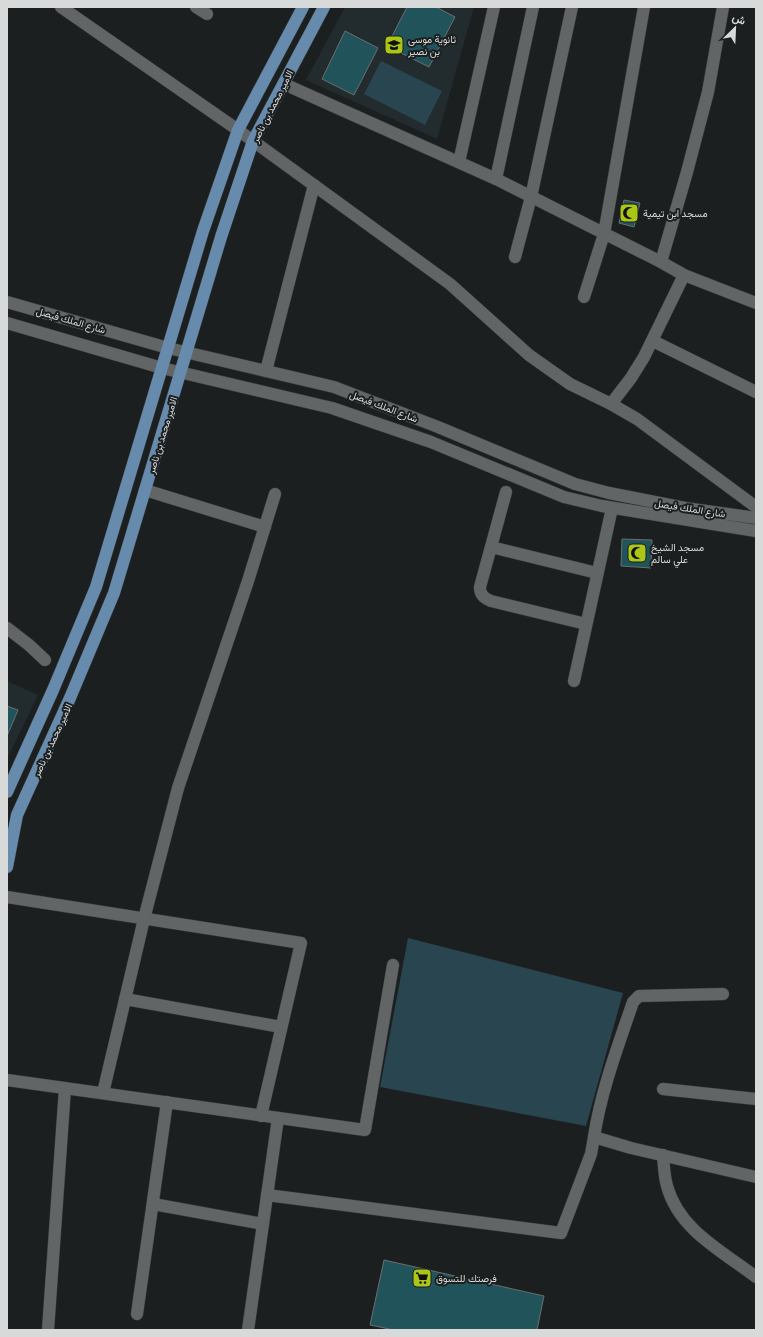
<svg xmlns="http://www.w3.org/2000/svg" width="763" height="1337" font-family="'Public Sans',Vazirmatn,sans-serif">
<rect width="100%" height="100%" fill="#1c1f20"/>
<g fill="#222b2e">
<path d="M345,7H474L437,139L306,80Z"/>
<path d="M7,681L38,695L7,759Z"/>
</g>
<g fill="#294550">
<path d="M381,61L442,91L425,125L364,94Z"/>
<path d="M408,938L623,993L586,1126L380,1087Z"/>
</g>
<g fill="#20545a" stroke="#6b6e6e">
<path d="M407,7H436L455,17L429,67L387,46Z"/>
<path d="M345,31L378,48L354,95L322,79Z"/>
<path d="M624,200L640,203L634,227L619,223Z"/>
<path d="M622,539L652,540L651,568L621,566Z"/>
<path d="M7,706L18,710L7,736Z"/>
<path d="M384,1260L544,1296L537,1330H394L370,1325Z"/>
</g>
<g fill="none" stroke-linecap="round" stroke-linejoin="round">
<defs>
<g id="minor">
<path d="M61,7L238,130L450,284L529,355L570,384L611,404L637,419L756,507"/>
<path d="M196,7L207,14"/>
<path d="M284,84L496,179L661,262L684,275L756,303"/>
<path d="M459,162L494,7"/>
<path d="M496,179L533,7"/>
<path d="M515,257L531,197L572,7"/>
<path d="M661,262L687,172L708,92L723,7"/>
<path d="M584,297L604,234L644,7"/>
<path d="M7,302L168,348L334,387L438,427L575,484L609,493L685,508L756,518"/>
<path d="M7,323L162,368L332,408L431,442L564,497L602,506L756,531"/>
<path d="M653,341L756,392"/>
<path d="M266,371L314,185"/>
<path d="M611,404L631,378L644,357L684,275"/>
<path d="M145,490L265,527"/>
<path d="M506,492L480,587C480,595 484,598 491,601L586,624"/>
<path d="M491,547L597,573"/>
<path d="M7,628L29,645L45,660"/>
<path d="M574,681L612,508"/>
<path d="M7,897L301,943L261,1116"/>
<path d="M125,999L281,1027"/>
<path d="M7,1080L365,1130L393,965"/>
<path d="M663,1089L756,1099"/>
<path d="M103,1093L144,919L178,788L248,581L275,494"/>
<path d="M594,1137C601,1091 618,1046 633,1002L639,996L723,994"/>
<path d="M663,1155C664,1165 664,1176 667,1186C679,1230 722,1251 756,1277"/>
<path d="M267,1195L561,1233L591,1154L594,1137L631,1148L756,1177"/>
<path d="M153,1204L263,1224"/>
<path d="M137,1314L167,1102"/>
<path d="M48,1330L65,1088"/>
<path d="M248,1330L278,1118"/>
</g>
<g id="major">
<path d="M7,792L53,690L96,587L203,231L238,130L303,7"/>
<path d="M7,867L17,815L70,698L114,593L221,237L253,141L324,7"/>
</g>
</defs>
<use href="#minor" stroke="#393b3c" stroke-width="13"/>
<use href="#major" stroke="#393b3c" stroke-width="13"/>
<use href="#minor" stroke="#626566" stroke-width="12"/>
<use href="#major" stroke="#678bac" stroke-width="12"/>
</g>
<defs>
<symbol id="school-square" viewBox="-11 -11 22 22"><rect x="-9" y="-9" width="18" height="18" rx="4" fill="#aac717" stroke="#1c1f20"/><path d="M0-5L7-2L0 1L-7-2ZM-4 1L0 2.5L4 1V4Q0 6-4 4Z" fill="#111"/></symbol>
<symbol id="mosque-square" viewBox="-11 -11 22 22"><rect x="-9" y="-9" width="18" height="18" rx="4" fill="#aac717" stroke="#1c1f20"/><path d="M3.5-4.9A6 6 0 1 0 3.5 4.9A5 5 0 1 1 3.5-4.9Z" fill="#111"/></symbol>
<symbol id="supermarket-square" viewBox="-11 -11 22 22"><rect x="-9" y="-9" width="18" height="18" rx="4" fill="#aac717" stroke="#1c1f20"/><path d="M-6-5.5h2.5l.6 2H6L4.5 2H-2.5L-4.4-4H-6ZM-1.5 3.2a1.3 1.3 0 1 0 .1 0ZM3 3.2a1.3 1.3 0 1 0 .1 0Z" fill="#111"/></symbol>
</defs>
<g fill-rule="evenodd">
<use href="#school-square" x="383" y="34" width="22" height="22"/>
<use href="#mosque-square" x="618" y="202" width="22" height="22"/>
<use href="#mosque-square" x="626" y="542" width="22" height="22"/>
<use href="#supermarket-square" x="411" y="1267" width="22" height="22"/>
</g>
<g text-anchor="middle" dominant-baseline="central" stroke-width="4" stroke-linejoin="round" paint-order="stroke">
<g font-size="10" fill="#d8dada" stroke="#1c1f20" text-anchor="start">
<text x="408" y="39">ثانوية موسى<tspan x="408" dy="12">بن نصير</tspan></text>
<text x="643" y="213">مسجد ابن تيمية</text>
<text x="651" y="547">مسجد الشيخ<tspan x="651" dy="12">علي سالم</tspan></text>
<text x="436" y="1278">فرصتك للتسوق</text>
</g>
<g font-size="10" fill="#d8dada" stroke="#1c1f20">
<text transform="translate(272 106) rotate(-63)">الامير محمد بن ناصر</text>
<text transform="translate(71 320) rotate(16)">شارع الملك فيصل</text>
<text transform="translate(384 406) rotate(21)">شارع الملك فيصل</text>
<text transform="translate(162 435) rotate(-73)">الامير محمد بن ناصر</text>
<text transform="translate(690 508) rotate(9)">شارع الملك فيصل</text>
<text transform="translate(52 740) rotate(-65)">الامير محمد بن ناصر</text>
</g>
</g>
<rect width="763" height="1337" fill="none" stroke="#d8dada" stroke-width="16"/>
<g transform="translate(735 28) rotate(24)" stroke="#1c1f20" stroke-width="3" paint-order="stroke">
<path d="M0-3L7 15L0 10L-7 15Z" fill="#d8dada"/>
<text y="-6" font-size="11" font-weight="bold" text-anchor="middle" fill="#d8dada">ش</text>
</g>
</svg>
